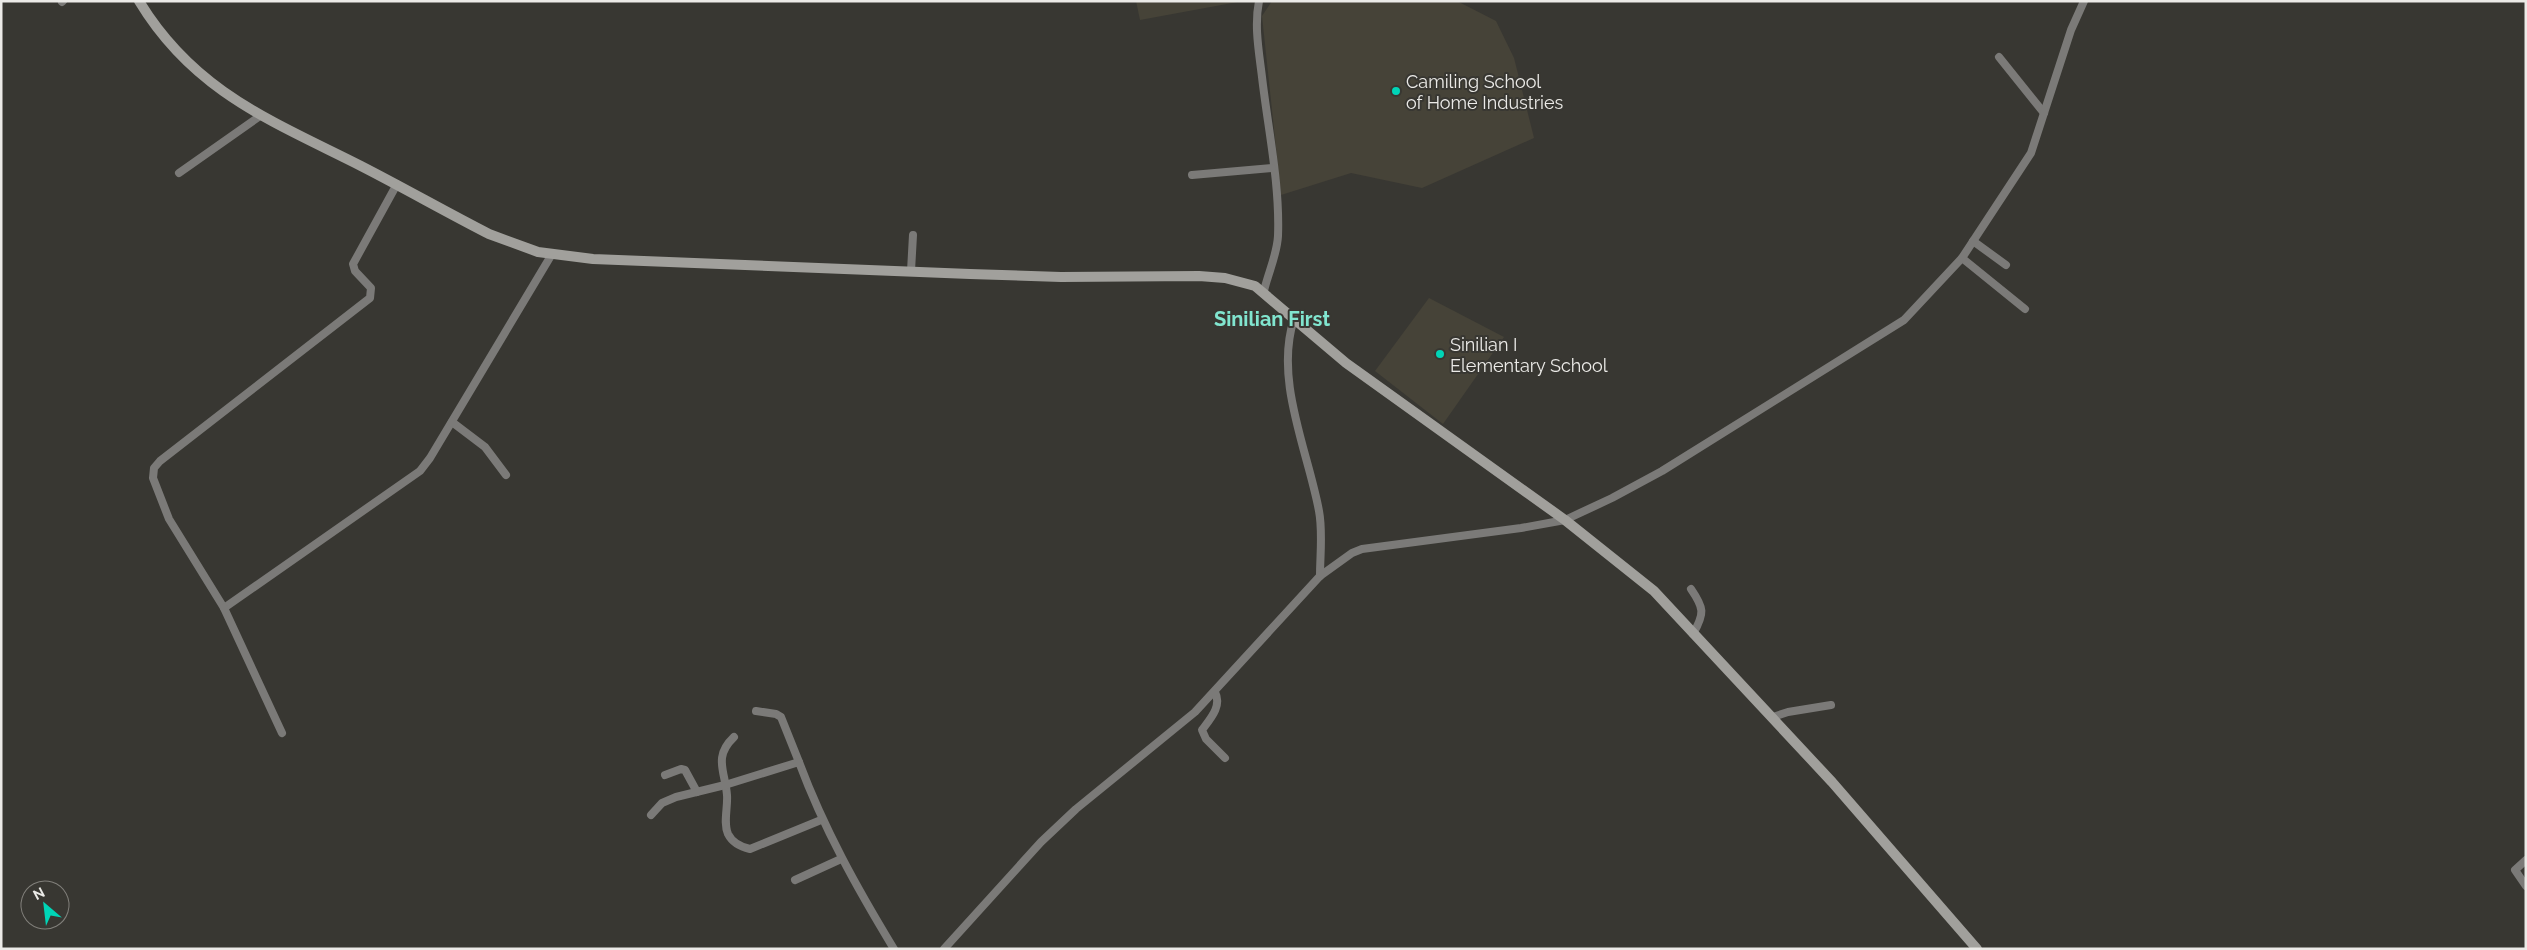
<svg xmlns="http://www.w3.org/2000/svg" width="2527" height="950" font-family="Raleway,sans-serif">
<rect width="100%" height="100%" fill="#383732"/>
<g fill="#464338">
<path d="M1136,1H1243L1140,20Z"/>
<path d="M1272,1H1457L1496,21L1514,58L1534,138L1422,188L1351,173L1281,195L1262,16Z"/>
<path d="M1429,298L1504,337L1443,424L1375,371Z"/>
</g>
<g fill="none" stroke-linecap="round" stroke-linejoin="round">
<g stroke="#7b7a78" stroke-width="8">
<path d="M1259,1C1254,26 1259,52 1262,77C1268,129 1280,184 1278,236C1277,255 1268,273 1264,291"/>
<path d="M62,2L63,1"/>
<path d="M1999,57L2044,113"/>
<path d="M179,173L260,116"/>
<path d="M1192,175L1272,168"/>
<path d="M397,184L353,264L355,271L371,288L370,298L160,461L154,468L153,478L169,519L224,608L420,471L430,458L552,254"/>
<path d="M1973,241L2006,265"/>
<path d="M1962,258L2025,309"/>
<path d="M911,271L913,235"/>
<path d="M1294,319C1274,380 1308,451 1319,511C1323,532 1320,555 1320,576"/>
<path d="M452,422L485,447L506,475"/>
<path d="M1691,589C1704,608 1705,613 1693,634"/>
<path d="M224,608L282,733"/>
<path d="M1215,692C1222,706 1211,718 1202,730L1206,739L1225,758"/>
<path d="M756,711L776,714L781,717L799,762"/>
<path d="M1773,717L1788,712L1831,705"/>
<path d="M734,737C713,757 725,771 727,795C728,807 723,823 728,834C732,842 741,847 750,849L821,820"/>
<path d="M665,775L681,769L685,770L697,792"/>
<path d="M651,815L662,803L676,797L725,785L799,762C824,829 857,888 894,949"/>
<path d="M2526,860L2515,870L2526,886"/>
<path d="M795,880L841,859"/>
<path d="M944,949L1041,842L1076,809L1195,712L1320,576L1352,553L1362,549L1521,528L1565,520L1612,498L1662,471L1904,320L1962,258L2031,153L2071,30L2084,1"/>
</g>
<path stroke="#a1a09c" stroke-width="10" d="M139,1C194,92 272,121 361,166C404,188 446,212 489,234L538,252L593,259L970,274L1061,277L1199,276L1225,278L1255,286L1346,363L1565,520L1654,591L1832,782L1977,949"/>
</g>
<g fill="#00d5b7" stroke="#383732" stroke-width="2">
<circle cx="1396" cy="91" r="5"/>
<circle cx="1440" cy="354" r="5"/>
</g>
<g text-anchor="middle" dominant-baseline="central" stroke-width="4" stroke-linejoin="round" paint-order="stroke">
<g font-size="18" fill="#ebeae7" stroke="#383732" text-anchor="start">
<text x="1406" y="81">Camiling School<tspan x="1406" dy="21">of Home Industries</tspan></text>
<text x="1450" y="344">Sinilian I<tspan x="1450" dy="21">Elementary School</tspan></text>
</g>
<g font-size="20" font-weight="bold" fill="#81e5cf" stroke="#383732">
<text x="1272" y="319">Sinilian First</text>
</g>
</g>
<rect width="2527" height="950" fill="none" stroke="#ebeae7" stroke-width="5"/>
<g transform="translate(45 905) rotate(332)"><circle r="24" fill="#383732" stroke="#807f7a"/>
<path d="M0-4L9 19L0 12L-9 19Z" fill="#00d5b7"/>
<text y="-8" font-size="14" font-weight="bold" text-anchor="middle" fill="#ebeae7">N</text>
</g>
</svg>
